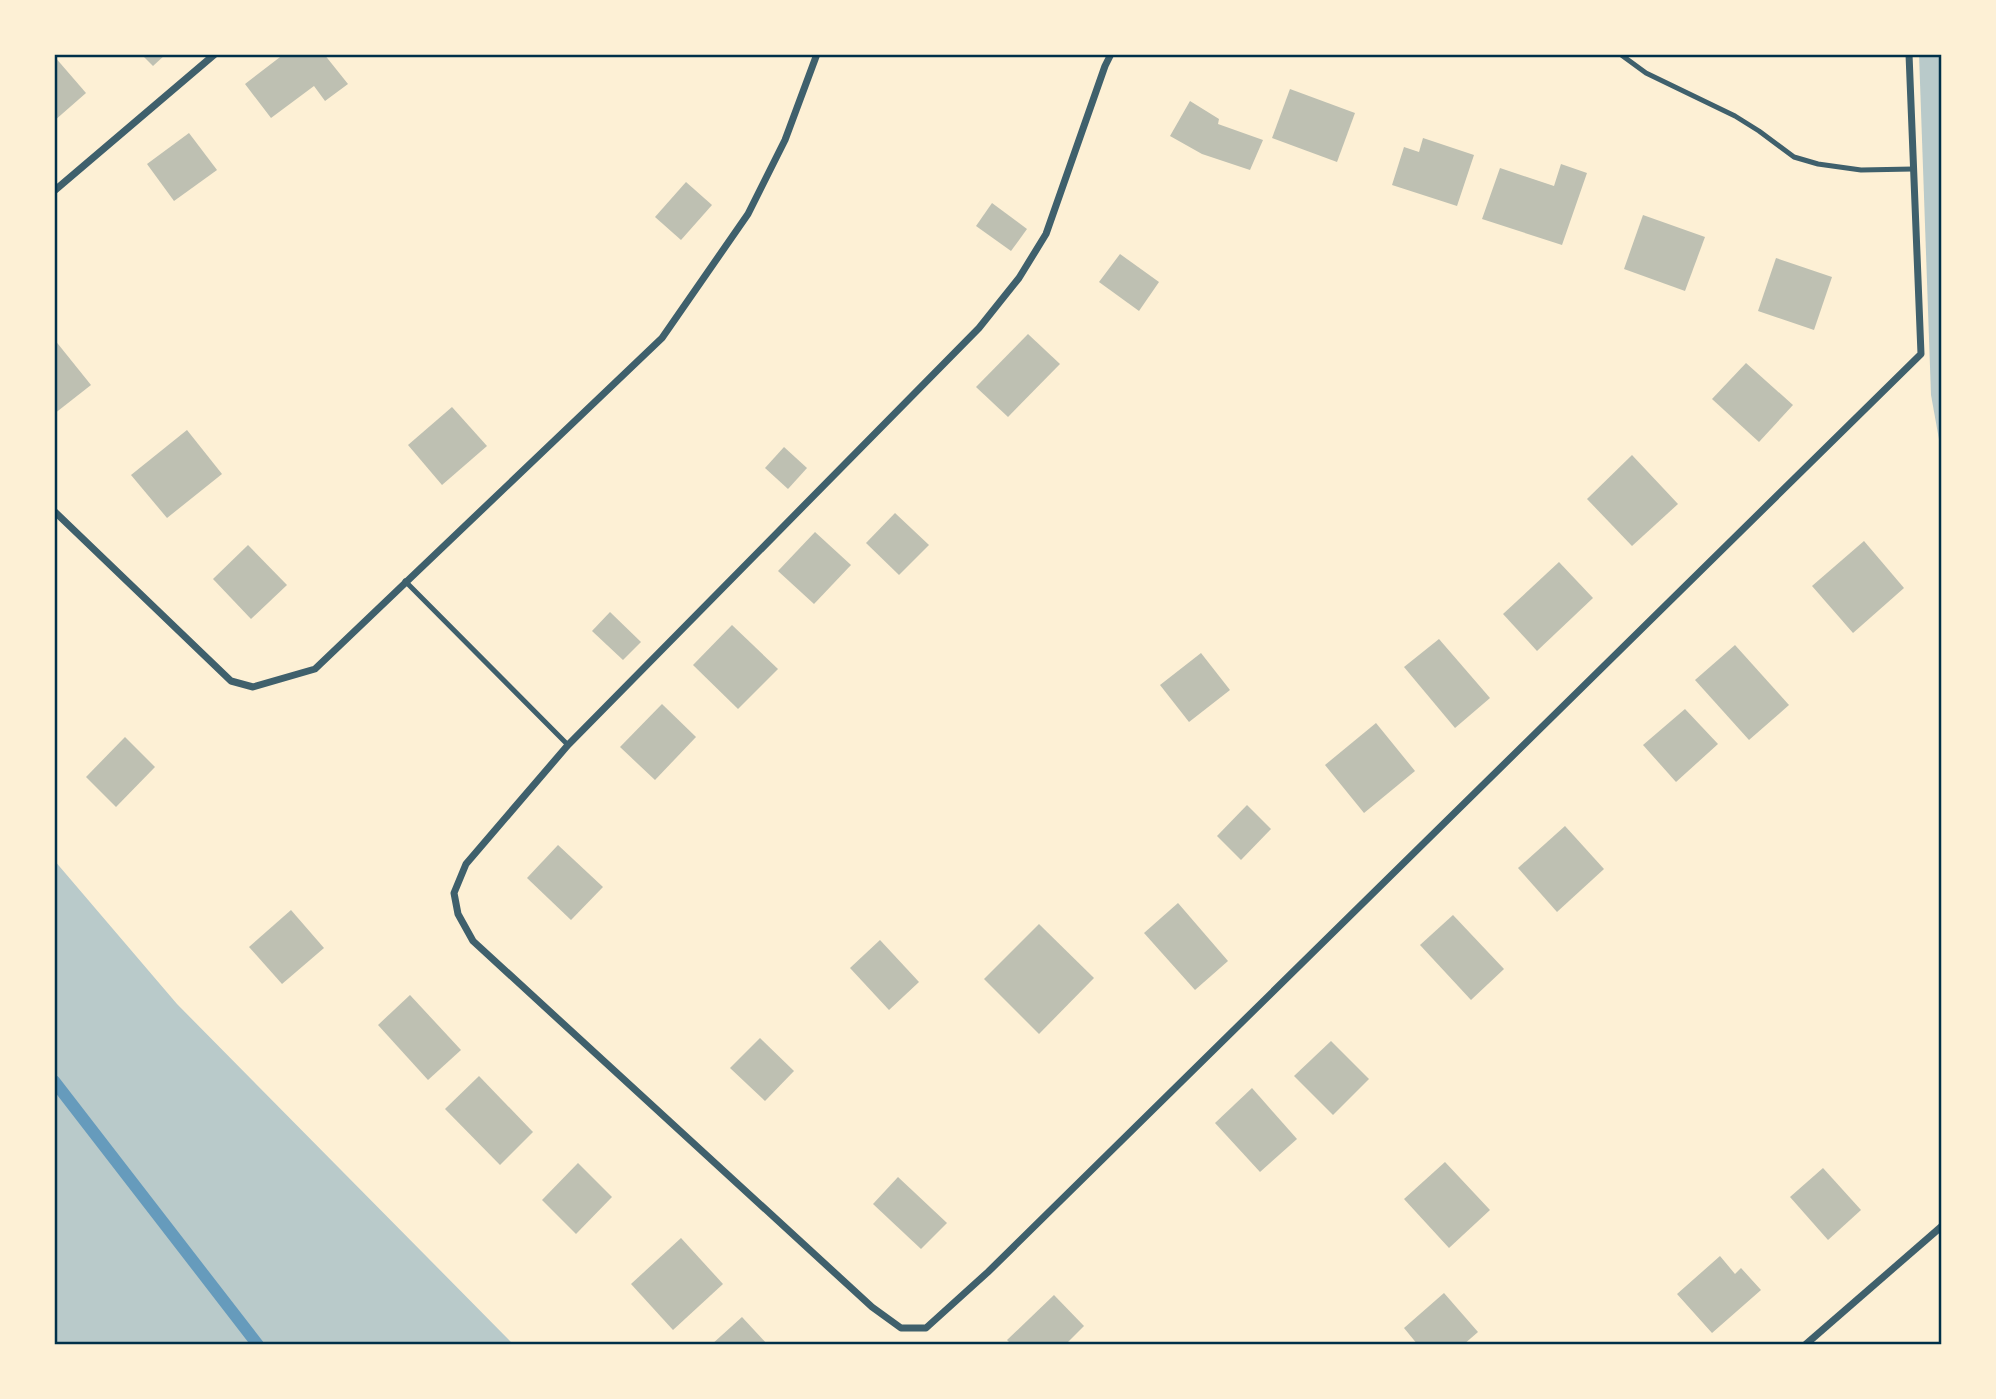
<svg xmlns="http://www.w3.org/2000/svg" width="1996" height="1399" font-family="Literata,serif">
<rect width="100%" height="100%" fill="#fdf0d5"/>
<g fill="#b9caca">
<path d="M1919,54H1942V456L1931,395Z"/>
<path d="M54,860L177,1004L514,1345H54Z"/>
</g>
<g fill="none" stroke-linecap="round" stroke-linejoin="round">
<path stroke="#669bbc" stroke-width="12" d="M54,1081L258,1345"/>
</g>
<g fill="#bec0b2">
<path d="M141,54H166L153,66Z"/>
<path d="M284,54H324L348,84L325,101L314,86L271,118L245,84Z"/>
<path d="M54,56L86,93L54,121Z"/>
<path d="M1290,89L1355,113L1337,162L1272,138Z"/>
<path d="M1190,101L1219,119L1218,124L1263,140L1250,170L1202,154L1170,136Z"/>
<path d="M189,133L217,170L174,201L147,164Z"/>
<path d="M1423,138L1474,155L1457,206L1392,185L1404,147L1419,152Z"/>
<path d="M1561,164L1587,173L1562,245L1482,219L1500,168L1554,186Z"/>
<path d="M686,182L712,205L681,240L655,217Z"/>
<path d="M992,203L1027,229L1011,251L976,226Z"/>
<path d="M1643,215L1705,237L1685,291L1624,269Z"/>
<path d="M1120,254L1159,282L1139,311L1099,282Z"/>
<path d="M1776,258L1832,277L1814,330L1758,311Z"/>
<path d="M1028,334L1060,364L1008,417L976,387Z"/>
<path d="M54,339L91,385L54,414Z"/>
<path d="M1746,363L1793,405L1759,442L1712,399Z"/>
<path d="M452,407L487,446L442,485L408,445Z"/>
<path d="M187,430L222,474L167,518L131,475Z"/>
<path d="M784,447L807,468L788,489L765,468Z"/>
<path d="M1632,455L1678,504L1632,546L1587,499Z"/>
<path d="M895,513L929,545L899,575L866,543Z"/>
<path d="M815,532L851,565L814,604L778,571Z"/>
<path d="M1864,541L1904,588L1853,633L1812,586Z"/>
<path d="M248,545L287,585L251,619L213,579Z"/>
<path d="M1559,562L1593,598L1537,651L1503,614Z"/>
<path d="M610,612L641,642L623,660L592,631Z"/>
<path d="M732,625L778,669L738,709L693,665Z"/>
<path d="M1439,639L1490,698L1455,728L1404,667Z"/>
<path d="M1735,645L1789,705L1749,740L1695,680Z"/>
<path d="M1201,653L1230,690L1189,722L1160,685Z"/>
<path d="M662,704L696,737L655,780L620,747Z"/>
<path d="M1685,709L1718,744L1676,782L1643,745Z"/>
<path d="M1376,723L1415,771L1364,813L1325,765Z"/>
<path d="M125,737L155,767L116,807L86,777Z"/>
<path d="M1247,805L1271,829L1241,860L1217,836Z"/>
<path d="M1565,826L1604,869L1557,912L1518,868Z"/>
<path d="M558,845L603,887L571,920L527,878Z"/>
<path d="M1178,903L1228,961L1195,990L1144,933Z"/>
<path d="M291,910L324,948L282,984L249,947Z"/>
<path d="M1453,915L1504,969L1471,1000L1420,945Z"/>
<path d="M1039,924L1094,978L1039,1034L984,979Z"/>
<path d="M880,940L919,982L889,1010L850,968Z"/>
<path d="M410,995L461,1050L428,1080L378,1025Z"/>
<path d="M760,1038L794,1071L765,1101L730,1068Z"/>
<path d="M1331,1041L1369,1079L1333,1115L1294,1076Z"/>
<path d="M479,1076L533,1132L500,1165L445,1109Z"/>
<path d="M1252,1088L1297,1139L1260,1172L1215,1123Z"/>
<path d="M1445,1162L1490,1210L1449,1248L1404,1199Z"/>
<path d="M578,1163L612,1197L576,1234L542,1200Z"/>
<path d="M1823,1168L1861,1210L1828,1240L1790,1197Z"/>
<path d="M898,1177L947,1223L921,1249L873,1204Z"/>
<path d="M681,1238L723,1284L673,1330L631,1284Z"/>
<path d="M1720,1256L1735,1274L1741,1268L1761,1290L1712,1333L1677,1294Z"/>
<path d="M1444,1293L1478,1332L1463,1345H1418L1404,1328Z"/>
<path d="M1054,1295L1084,1326L1065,1345H1012L1007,1340Z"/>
<path d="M742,1317L768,1345H711Z"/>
</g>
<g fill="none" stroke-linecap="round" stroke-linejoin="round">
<g stroke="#3f606c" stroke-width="5">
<path d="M1620,54L1646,73L1735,116L1759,131L1794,157L1818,164L1861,170L1913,169"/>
<path d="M405,581L568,745"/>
</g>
<g stroke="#3f606c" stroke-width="7">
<path d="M1111,54L1105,66L1046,234L1019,278L979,328L568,745L466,864L454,893L458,914L473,941L872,1307L901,1328H926L988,1272L1921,354L1909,54"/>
<path d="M54,191L215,54"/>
<path d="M54,511L231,681L253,687L315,669L662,338L748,214L785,140L817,54"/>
<path d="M1805,1345L1942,1226"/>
</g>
</g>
<rect width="1996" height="1399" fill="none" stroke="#fdf0d5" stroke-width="112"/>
<rect x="56" y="56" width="1884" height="1287" fill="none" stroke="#003049" stroke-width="2.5"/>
</svg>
